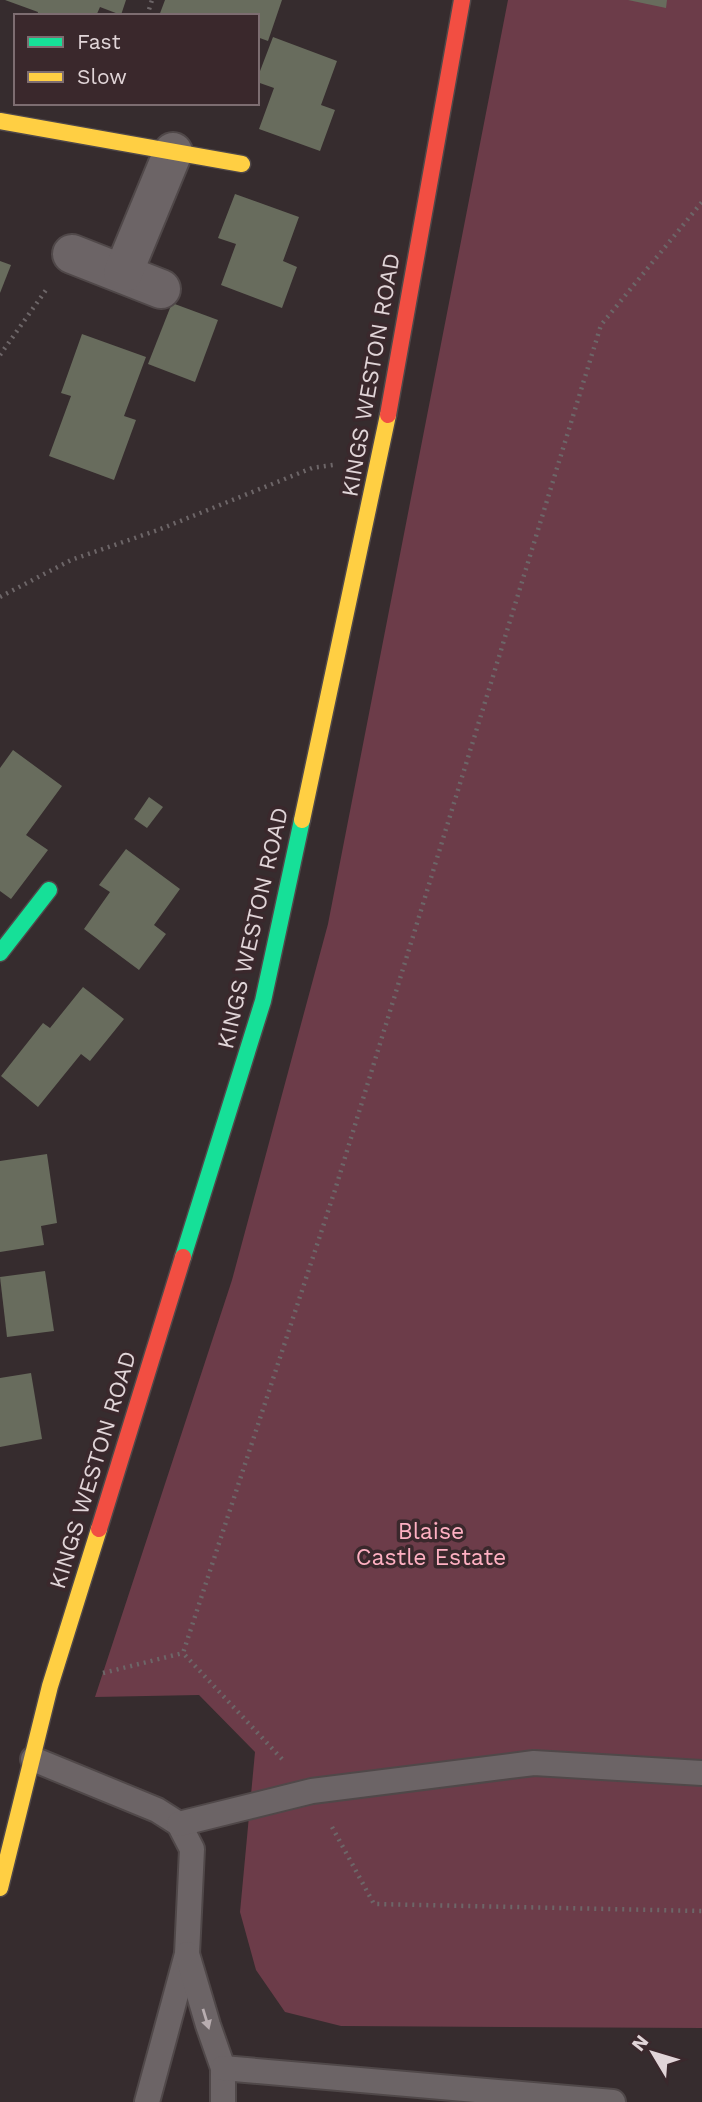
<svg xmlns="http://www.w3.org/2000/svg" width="702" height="2102" font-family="'Work Sans',sans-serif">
<rect width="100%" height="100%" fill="#362c2e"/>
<path fill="#6c3c49" d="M508,0H702V2028L341,2026L285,2012L256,1970L240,1912L255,1752L199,1695L95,1697L232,1280L328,924Z"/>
<g fill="#686c5d">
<path d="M5,0H126L121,15L100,7L96,16H37L38,12Z"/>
<path d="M165,0H282L268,41L257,37V16H159Z"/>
<path d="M628,0H667L666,8Z"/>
<path d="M273,37L337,61L321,105L335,110L320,151L259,129L274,88L257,82V79Z"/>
<path d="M235,194L299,217L283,261L297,267L282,308L221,285L236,244L218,238Z"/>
<path d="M0,261L11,265L0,293Z"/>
<path d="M172,303L218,320L195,382L148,364Z"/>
<path d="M82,334L146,357L124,416L136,420L114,480L49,456L71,396L61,393Z"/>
<path d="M13,750L62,786L26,835L48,850L11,899L0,891V768Z"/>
<path d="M149,797L163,807L147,828L134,819Z"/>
<path d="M126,849L180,889L154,925L166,934L139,970L84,929L110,892L99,885Z"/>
<path d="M83,987L124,1019L90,1061L81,1054L38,1107L1,1076L43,1023L50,1028Z"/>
<path d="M47,1154L57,1223L41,1226L44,1245L0,1252V1161Z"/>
<path d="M45,1271L54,1331L7,1337L0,1277Z"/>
<path d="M31,1373L42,1439L0,1447V1378Z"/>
</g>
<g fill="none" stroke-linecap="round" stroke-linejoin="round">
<defs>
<g id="lane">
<path d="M33,1759L157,1810L179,1824L192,1849L187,1954L147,2102"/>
<path d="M179,1824L312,1791L534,1763L702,1773"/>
<path d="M187,1954L208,2025L223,2068V2102"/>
<path d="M223,2068L613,2102"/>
</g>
<g id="street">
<path d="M72,254L161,289"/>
<path d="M123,273L173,152"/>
</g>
<g id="fast">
<path d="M0,953L49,890"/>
<path d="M183,1257L263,1001L302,820"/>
</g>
<g id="slow">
<path d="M0,121L242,164"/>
<path d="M302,820L388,415"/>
<path d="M0,1888L50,1686L99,1529"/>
</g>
<g id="jam">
<path d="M388,415L462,0"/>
<path d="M99,1529L183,1257"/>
</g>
</defs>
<use href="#lane" stroke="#504849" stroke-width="28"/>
<use href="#street" stroke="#504849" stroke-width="42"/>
<use href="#fast" stroke="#504849" stroke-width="19"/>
<use href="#slow" stroke="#504849" stroke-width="19"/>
<use href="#jam" stroke="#504849" stroke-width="19"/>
<g stroke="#6d6668" stroke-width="4.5" stroke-dasharray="2 5" stroke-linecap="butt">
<path d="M147,16L152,0"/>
<path d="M0,355L46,290"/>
<path d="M0,597L71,560L158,530L312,468L333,465"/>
<path d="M103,1673L183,1653"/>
<path d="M282,1759L183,1653L335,1190L601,325L702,202"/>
<path d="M332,1827L374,1904L702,1911"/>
</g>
<use href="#lane" stroke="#6c6466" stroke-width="24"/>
<use href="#street" stroke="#6c6466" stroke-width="38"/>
<use href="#fast" stroke="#16e098" stroke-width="16"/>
<use href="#slow" stroke="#ffcf43" stroke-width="16"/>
<use href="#jam" stroke="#f24e42" stroke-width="16"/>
</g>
<defs><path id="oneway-solid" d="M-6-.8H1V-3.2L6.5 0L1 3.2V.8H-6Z" transform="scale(1.75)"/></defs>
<use fill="#b8adb0" href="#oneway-solid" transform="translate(206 2019) rotate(73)"/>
<g text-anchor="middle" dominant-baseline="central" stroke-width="7" stroke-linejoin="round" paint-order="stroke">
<g font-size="23" fill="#e1d5d8" stroke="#3a282c">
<text transform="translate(371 375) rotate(-80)">KINGS WESTON ROAD</text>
<text transform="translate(253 928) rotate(-77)">KINGS WESTON ROAD</text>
<text transform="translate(93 1470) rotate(-73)">KINGS WESTON ROAD</text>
</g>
<g font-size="23" fill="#feb0c2" stroke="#3a282c">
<text x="431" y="1531">Blaise<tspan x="431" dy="26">Castle Estate</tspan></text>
</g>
</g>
<rect x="14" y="14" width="245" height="91" fill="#3a282c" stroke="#7d6d71" stroke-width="2"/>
<rect x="28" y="37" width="35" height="10" fill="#16e098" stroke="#7d6d71" stroke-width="2"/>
<text x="77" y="49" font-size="21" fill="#e1d5d8">Fast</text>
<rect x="28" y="72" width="35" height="10" fill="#ffcf43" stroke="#7d6d71" stroke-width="2"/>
<text x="77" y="84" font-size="21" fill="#e1d5d8">Slow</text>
<g transform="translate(653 2053) rotate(308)" stroke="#3a282c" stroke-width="5" paint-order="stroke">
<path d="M0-5L12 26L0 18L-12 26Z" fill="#e1d5d8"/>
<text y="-10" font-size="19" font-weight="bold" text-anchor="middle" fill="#e1d5d8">N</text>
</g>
</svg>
